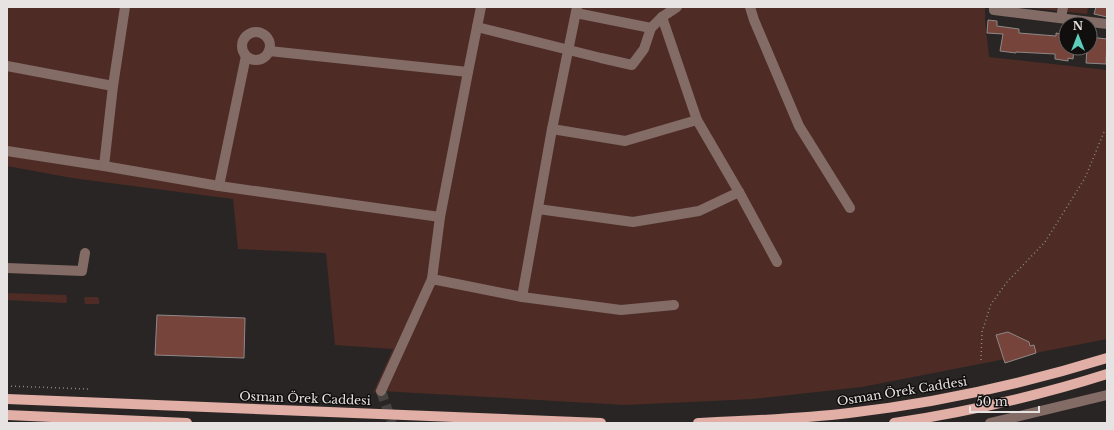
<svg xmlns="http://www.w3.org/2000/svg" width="1114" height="430" font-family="'Libre Baskerville',serif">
<rect width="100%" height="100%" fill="#292524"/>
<g fill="#4e2c25">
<path d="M7,7H985V20L989,57L1107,70V339L862,387L753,399L626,405L381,391L373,393L393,349L335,345L326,253L238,249L233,199L72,178L7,166Z"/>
<path d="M1031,7H1088L1087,14L1031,8Z"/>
<path d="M7,293L66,295L67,300L66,303L7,300Z"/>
<path d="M86,297H98L99,299V304H85L84,298Z"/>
</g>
<g fill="#76443b" stroke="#8e8988">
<path d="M1096,7H1107V17L1094,14Z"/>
<path d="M988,20L997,21V26L1019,29V33L1056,36V33L1066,35V48H1074L1073,59L1068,58V61L1055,59V54L1016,52V53L1000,51L1003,34L987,33Z"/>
<path d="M1090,37L1107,39L1106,64L1086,63L1087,48H1090Z"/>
<path d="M157,315L245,318L244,358L155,355Z"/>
<path d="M1008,332L1029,342L1030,346L1034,345L1036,353L1005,363L996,335Z"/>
</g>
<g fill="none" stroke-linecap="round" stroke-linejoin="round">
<path stroke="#454240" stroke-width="10" stroke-dasharray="10 5" stroke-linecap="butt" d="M381,391L392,423"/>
<g stroke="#8b8786" stroke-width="1.5" stroke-dasharray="1 3" stroke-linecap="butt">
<path d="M981,360L982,332L991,304L1007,282L1045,242L1085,178L1104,132H1107"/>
<path d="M7,386L89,389"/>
</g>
<g stroke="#836b66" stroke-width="10">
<path d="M750,7L754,20L799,126L850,208"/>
<path d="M994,7V10L1107,24"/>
<path d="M576,13L651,28"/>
<path d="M662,17L697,120L739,192L777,262"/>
<path d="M1061,18L1063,7"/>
<path d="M477,27L601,58L632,65L644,49L651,28L662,17L677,7"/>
<circle cx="256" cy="46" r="14"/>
<path d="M269,51L468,72"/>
<path d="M7,66L113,86"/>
<path d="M552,129L625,141L697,120"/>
<path d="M7,151L104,166L219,186L440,217"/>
<path d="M104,166L113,86L125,7"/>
<path d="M219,186L246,56"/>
<path d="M538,209L633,222L699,211L739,192"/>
<path d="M7,268L82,271L85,253"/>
<path d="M432,279L440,217L468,72L481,7"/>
<path d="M522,297L552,129L577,7"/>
<path d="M381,391L432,279L522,297L621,310L674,305"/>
<path d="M990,423L1107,395"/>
</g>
<g stroke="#e1afa5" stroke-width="10">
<path d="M7,399L601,423"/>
<path d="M7,415L187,423"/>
<path d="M698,423C748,421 799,419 849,413C937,403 1023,384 1107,358"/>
<path d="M894,423C966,412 1038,396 1107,374"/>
</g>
</g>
<g text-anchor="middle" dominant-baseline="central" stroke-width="3" stroke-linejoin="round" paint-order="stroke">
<g font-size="12" fill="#e6e3e2" stroke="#110f0e">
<text transform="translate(902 391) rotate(-9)">Osman Örek Caddesi</text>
<text transform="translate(305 398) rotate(2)">Osman Örek Caddesi</text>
</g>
</g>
<rect width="1114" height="430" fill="none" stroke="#e6e3e2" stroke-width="16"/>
<g transform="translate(1078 36)"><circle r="19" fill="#110f0e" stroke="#666463"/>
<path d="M0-3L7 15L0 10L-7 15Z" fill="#5bcebc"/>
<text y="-6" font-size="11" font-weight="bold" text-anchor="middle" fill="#e6e3e2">N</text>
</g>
<path d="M970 406v6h69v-6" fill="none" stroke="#e6e3e2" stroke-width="2"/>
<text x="976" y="406" font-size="12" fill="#e6e3e2" stroke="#110f0e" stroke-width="3" paint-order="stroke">50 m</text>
</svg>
